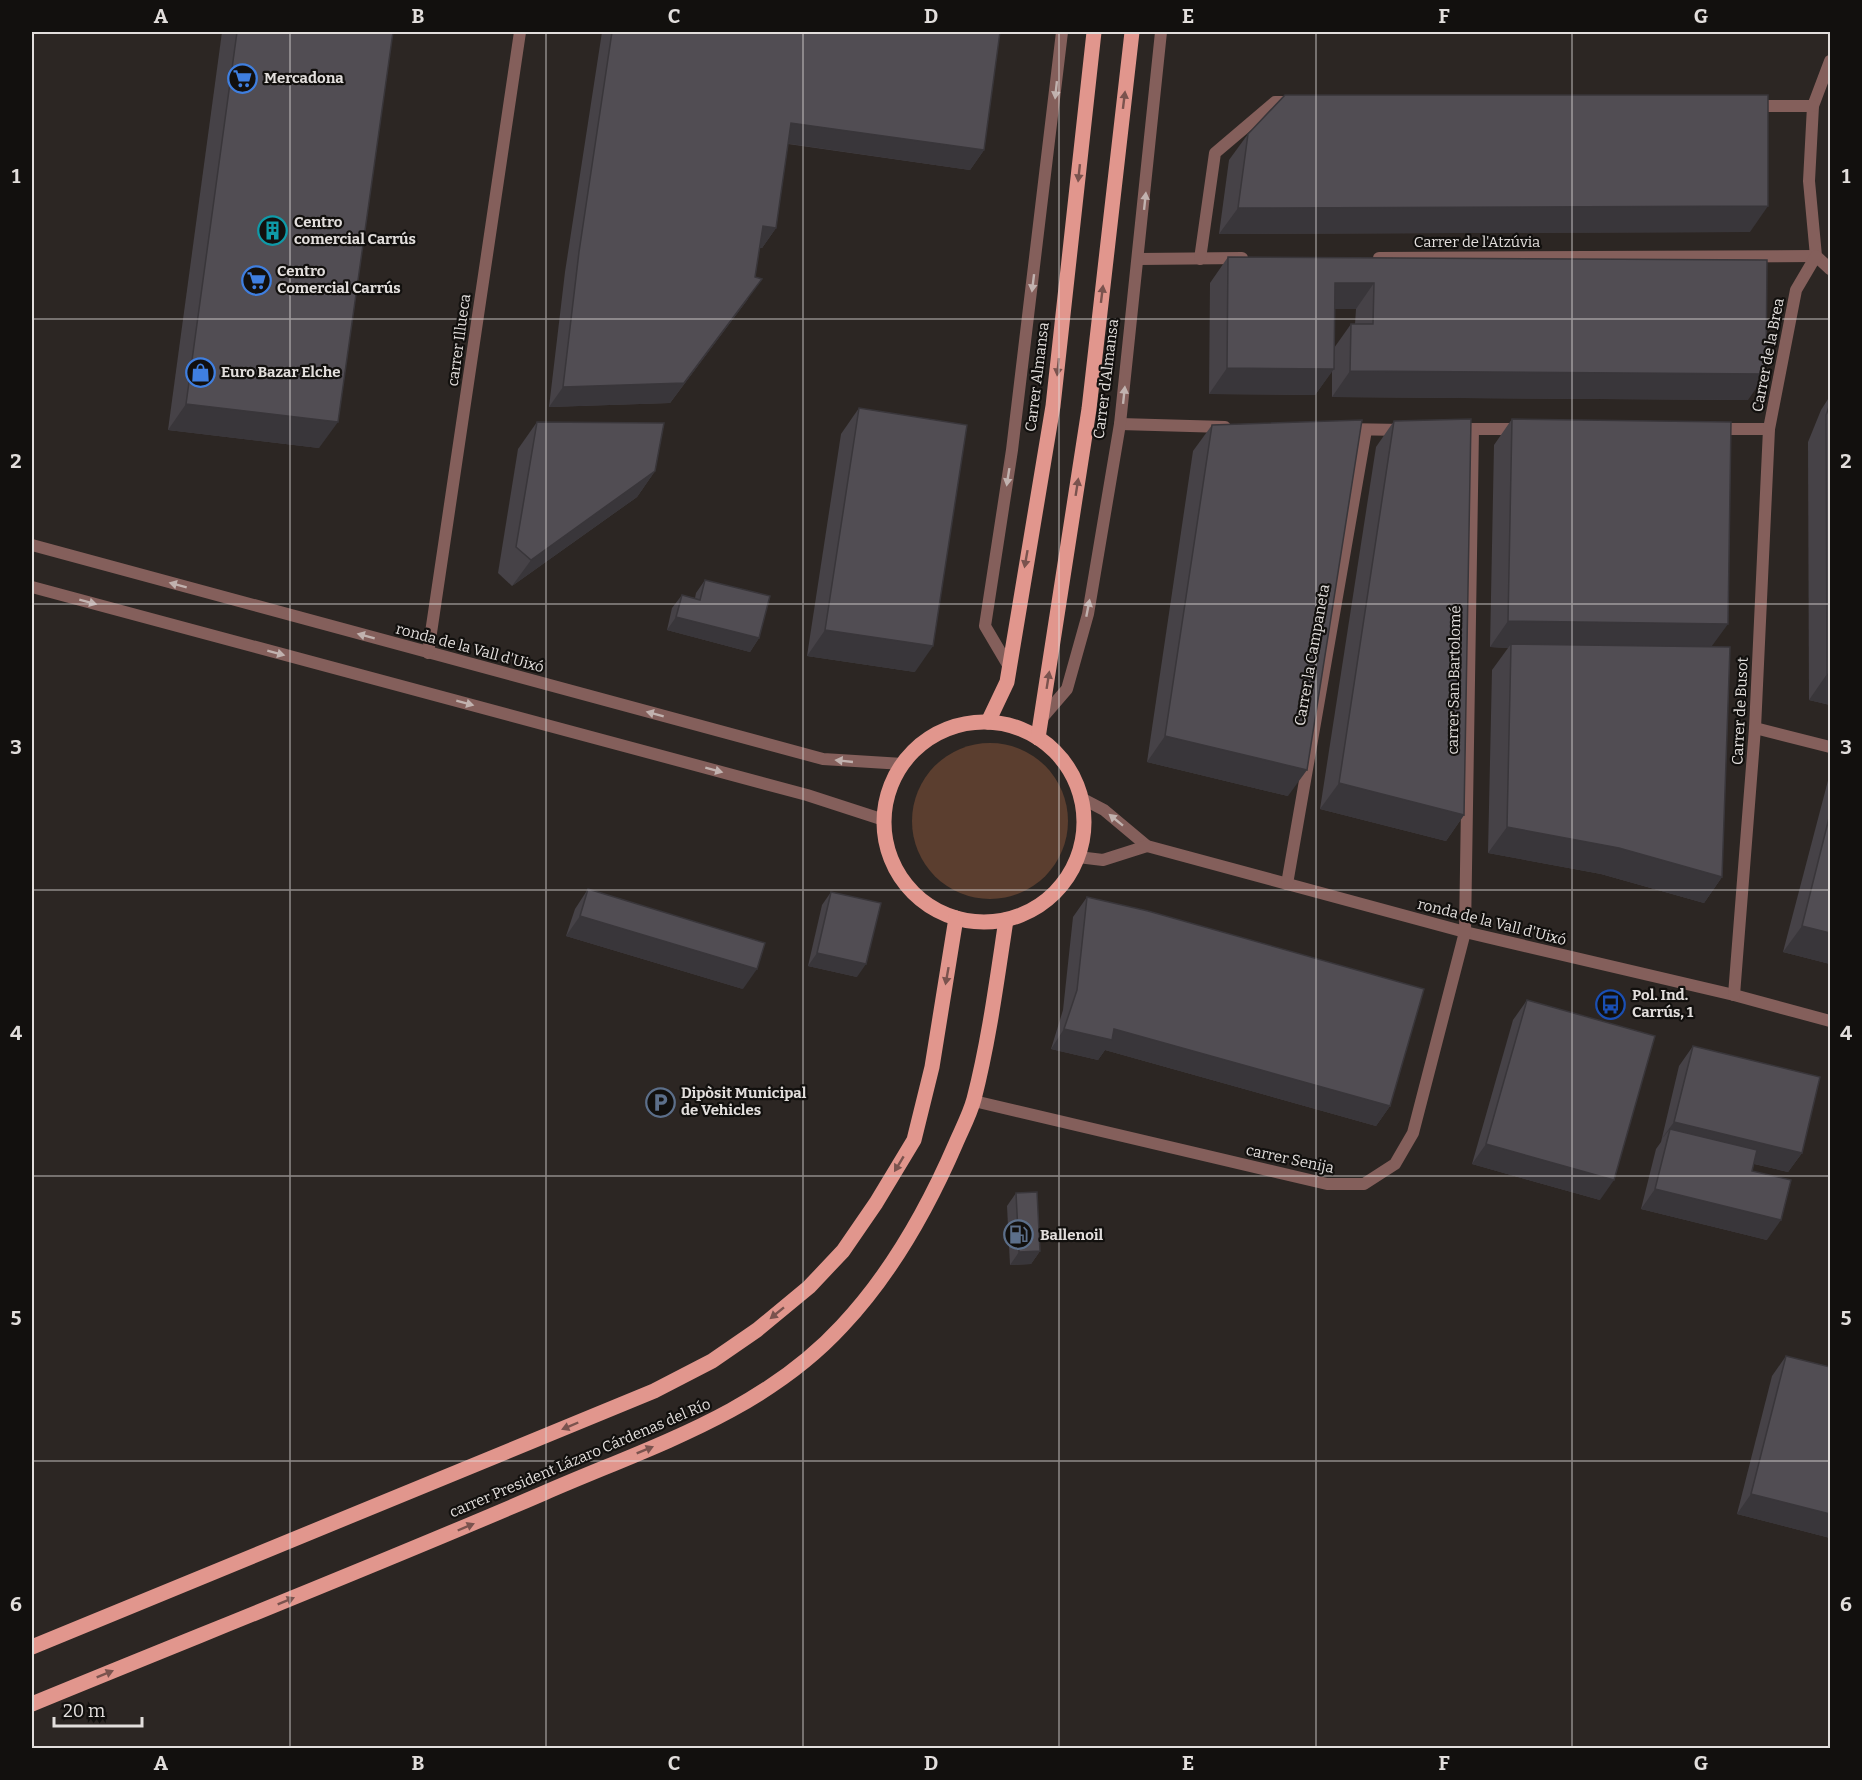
<svg xmlns="http://www.w3.org/2000/svg" width="1862" height="1780" font-family="Bitter,serif">
<rect width="100%" height="100%" fill="#2c2623"/>
<circle fill="#5b3e2f" cx="990" cy="821" r="78"/>
<g fill="none" stroke-linecap="round" stroke-linejoin="round">
<g stroke="#845f5b" stroke-width="12">
<path d="M1830,61L1813,106L1809,181L1816,256L1830,269"/>
<path d="M1754,106H1813"/>
<path d="M1379,258L1816,256"/>
<path d="M1139,259L1242,258"/>
<path d="M1200,259L1215,153L1275,102H1293"/>
<path d="M1120,424L1225,427"/>
<path d="M1344,429L1402,430"/>
<path d="M1467,429H1522"/>
<path d="M1716,429H1769"/>
<path d="M32,545L823,759L903,764"/>
<path d="M32,587L807,795L884,820"/>
<path d="M428,653L520,32"/>
<path d="M1008,665L985,626L1012,450L1062,32"/>
<path d="M1042,718L1067,689L1088,614L1120,424L1161,32"/>
<path d="M1755,728L1830,747"/>
<path d="M1081,798L1104,810L1147,846L1465,932L1734,995L1830,1021"/>
<path d="M1078,857L1103,860L1147,846"/>
<path d="M1287,884L1366,430"/>
<path d="M1734,995L1755,728L1769,429L1796,290L1816,256"/>
<path d="M974,1101L1327,1184H1364L1395,1164L1413,1133L1465,932L1473,429"/>
</g>
<g stroke="#e1968d" stroke-width="15">
<path d="M988,722L1007,682L1053,406L1094,32"/>
<circle cx="984" cy="822" r="100"/>
<path d="M1038,738L1089,409L1132,32"/>
<path d="M32,1647L654,1391L712,1361L757,1330L809,1287L843,1251L876,1203L914,1140L932,1067L956,918"/>
<path d="M32,1704C202,1634 375,1566 544,1493C649,1447 762,1413 842,1326C891,1274 928,1208 956,1143C962,1129 970,1114 974,1099C989,1041 997,979 1006,920"/>
</g>
</g>
<g fill="#464247" fill-rule="evenodd">
<path d="M222,32H393L319,448L168,430Z"/>
<path d="M602,32H1000L984,150L970,170L788,144L776,228L762,248H760L748,299L670,403L549,407L565,272Z"/>
<path d="M1248,134L1750,232L1219,234L1229,160Z"/>
<path d="M1228,257L1767,260L1748,400L1332,397V371L1315,395L1209,394L1210,283ZM1334,309H1356L1355,324H1351L1334,348Z"/>
<path d="M1830,396V705L1809,700L1808,442L1821,410Z"/>
<path d="M859,408L915,672L807,656L841,434Z"/>
<path d="M1512,419L1712,647L1722,877L1704,903L1601,874L1488,853L1492,670L1508,648L1490,647L1494,445Z"/>
<path d="M1394,421L1464,815L1446,841L1320,809L1376,447Z"/>
<path d="M537,422L655,471L637,497L512,586L498,573L518,449Z"/>
<path d="M1212,425L1288,796L1147,762L1193,451Z"/>
<path d="M705,580L759,638L750,652L667,630L672,608L682,595L695,598L696,593Z"/>
<path d="M1830,773V964L1783,952Z"/>
<path d="M588,889L743,989L566,936L575,909Z"/>
<path d="M831,892L857,977L808,966L822,905Z"/>
<path d="M1087,897L1390,1106L1376,1126L1105,1050L1098,1060L1051,1049L1063,1010L1073,917Z"/>
<path d="M1527,1000L1600,1200L1472,1164L1513,1020Z"/>
<path d="M1693,1046L1802,1153L1788,1172L1754,1164L1752,1171L1767,1240L1641,1209L1656,1149L1661,1142L1679,1066Z"/>
<path d="M1016,1193L1040,1251L1031,1264L1010,1265L1007,1206Z"/>
<path d="M1786,1356L1830,1538L1737,1514L1772,1376Z"/>
</g>
<g fill="#39363a">
<path d="M791,123L984,150L970,170L777,142Z"/>
<path d="M1768,206L1750,232L1219,234L1238,208Z"/>
<path d="M763,226L776,228L762,248L749,245Z"/>
<path d="M762,279L670,403L549,407L563,387Z"/>
<path d="M1335,283H1374L1356,309H1316Z"/>
<path d="M1227,368L1334,369L1315,395L1209,394Z"/>
<path d="M1350,371L1766,374L1748,400L1332,397Z"/>
<path d="M186,404L338,422L319,448L168,430Z"/>
<path d="M655,471L637,497L512,586L531,560Z"/>
<path d="M676,617L759,638L750,652L667,630Z"/>
<path d="M1508,621L1728,624L1709,650L1511,644L1508,648L1490,647Z"/>
<path d="M825,630L933,646L915,672L807,656Z"/>
<path d="M1827,674L1830,675V705L1809,700Z"/>
<path d="M1165,736L1307,770L1288,796L1147,762Z"/>
<path d="M1339,783L1464,815L1446,841L1320,809Z"/>
<path d="M1507,827L1619,848L1722,877L1704,903L1601,874L1488,853Z"/>
<path d="M580,916L757,969L743,989L566,936Z"/>
<path d="M1802,926L1830,933V964L1783,952Z"/>
<path d="M817,953L866,964L857,977L808,966Z"/>
<path d="M1064,1029H1114L1390,1106L1376,1126L1105,1050L1098,1060L1051,1049Z"/>
<path d="M1674,1122L1802,1153L1788,1172L1666,1143L1670,1129L1660,1141Z"/>
<path d="M1486,1144L1614,1180L1600,1200L1472,1164Z"/>
<path d="M1655,1189L1781,1220L1767,1240L1641,1209Z"/>
<path d="M1040,1251L1031,1264L1010,1265L1019,1252Z"/>
<path d="M1751,1494L1830,1514V1538L1737,1514Z"/>
</g>
<g fill="#514d53" stroke="#39363a" stroke-width="1.5">
<path d="M237,32H393L338,422L186,404Z"/>
<path d="M612,32H1000L984,150L791,123L776,228L763,226L755,277L762,279L684,383L563,387L579,252Z"/>
<path d="M1285,95H1768V206L1238,208L1248,134Z"/>
<path d="M1228,257L1767,260L1766,374L1350,371L1351,324H1373L1374,283H1335L1334,369L1227,368Z"/>
<path d="M1830,404V675L1827,674L1826,415Z"/>
<path d="M859,408L967,425L933,646L825,630Z"/>
<path d="M1471,419L1464,815L1339,783L1394,421Z"/>
<path d="M1512,419L1731,422L1728,624L1508,621Z"/>
<path d="M1362,420L1307,770L1165,736L1212,425Z"/>
<path d="M537,422L664,423L655,471L531,560L516,547Z"/>
<path d="M705,580L770,596L759,638L676,617L682,595L700,600Z"/>
<path d="M1511,644L1730,647L1722,877L1619,848L1507,827Z"/>
<path d="M1830,814V933L1802,926Z"/>
<path d="M588,889L765,943L757,969L580,916Z"/>
<path d="M831,892L881,903L866,964L817,953Z"/>
<path d="M1087,897L1148,911L1424,989L1390,1106L1114,1029L1112,1040L1064,1029L1077,990Z"/>
<path d="M1527,1000L1655,1036L1614,1180L1486,1144Z"/>
<path d="M1693,1046L1820,1077L1802,1153L1674,1122Z"/>
<path d="M1670,1129L1757,1150L1752,1171L1791,1180L1781,1220L1655,1189Z"/>
<path d="M1037,1192L1040,1251L1019,1252L1016,1193Z"/>
<path d="M1786,1356L1830,1367V1514L1751,1494Z"/>
</g>
<defs><path id="oneway-solid" d="M-6-.8H1V-3.2L6.5 0L1 3.2V.8H-6Z" transform="scale(1.5)"/></defs>
<g fill="#c1b2af">
<use href="#oneway-solid" transform="translate(1056 90) rotate(96)"/>
<use href="#oneway-solid" transform="translate(1145 201) rotate(-84)"/>
<use href="#oneway-solid" transform="translate(1033 283) rotate(97)"/>
<use href="#oneway-solid" transform="translate(1124 395) rotate(-84)"/>
<use href="#oneway-solid" transform="translate(1008 477) rotate(99)"/>
<use href="#oneway-solid" transform="translate(178 585) rotate(-165)"/>
<use href="#oneway-solid" transform="translate(88 602) rotate(15)"/>
<use href="#oneway-solid" transform="translate(1088 608) rotate(-79)"/>
<use href="#oneway-solid" transform="translate(366 636) rotate(-165)"/>
<use href="#oneway-solid" transform="translate(276 653) rotate(15)"/>
<use href="#oneway-solid" transform="translate(465 703) rotate(15)"/>
<use href="#oneway-solid" transform="translate(655 714) rotate(-165)"/>
<use href="#oneway-solid" transform="translate(844 761) rotate(-174)"/>
<use href="#oneway-solid" transform="translate(714 770) rotate(15)"/>
<use href="#oneway-solid" transform="translate(1116 820) rotate(-141)"/>
</g>
<g fill="#7a534e">
<use href="#oneway-solid" transform="translate(1124 100) rotate(-83)"/>
<use href="#oneway-solid" transform="translate(1079 173) rotate(96)"/>
<use href="#oneway-solid" transform="translate(1102 294) rotate(-83)"/>
<use href="#oneway-solid" transform="translate(1058 367) rotate(96)"/>
<use href="#oneway-solid" transform="translate(1077 487) rotate(-81)"/>
<use href="#oneway-solid" transform="translate(1026 559) rotate(100)"/>
<use href="#oneway-solid" transform="translate(1048 680) rotate(-81)"/>
<use href="#oneway-solid" transform="translate(947 976) rotate(100)"/>
<use href="#oneway-solid" transform="translate(899 1164) rotate(121)"/>
<use href="#oneway-solid" transform="translate(777 1313) rotate(141)"/>
<use href="#oneway-solid" transform="translate(570 1426) rotate(157)"/>
<use href="#oneway-solid" transform="translate(645 1450) rotate(-22)"/>
<use href="#oneway-solid" transform="translate(466 1527) rotate(-23)"/>
<use href="#oneway-solid" transform="translate(286 1601) rotate(-22)"/>
<use href="#oneway-solid" transform="translate(105 1674) rotate(-22)"/>
</g>
<path fill="none" stroke="#e2dedc" stroke-width="1.5" stroke-opacity="0.55" d="M290,32V1748M546,32V1748M803,32V1748M1059,32V1748M1316,32V1748M1572,32V1748M32,319H1830M32,604H1830M32,890H1830M32,1176H1830M32,1461H1830"/>
<defs>
<symbol id="supermarket-ring" viewBox="-11 -11 22 22"><circle r="9.5" fill="#12100e" stroke="#3f7fe0" stroke-width="1.5"/><path d="M-6-5.5h2.5l.6 2H6L4.5 2H-2.5L-4.4-4H-6ZM-1.5 3.2a1.3 1.3 0 1 0 .1 0ZM3 3.2a1.3 1.3 0 1 0 .1 0Z" fill="#3f7fe0"/></symbol>
<symbol id="building-ring" viewBox="-11 -11 22 22"><circle r="9.5" fill="#12100e" stroke="#0f9aa8" stroke-width="1.5"/><path d="M-4-6H4V6H1V3H-1V6H-4ZM-2.5-4.3h1.7v1.8h-1.7ZM.8-4.3h1.7v1.8H.8ZM-2.5-1h1.7V.8h-1.7ZM.8-1h1.7V.8H.8Z" fill="#0f9aa8"/></symbol>
<symbol id="shop-ring" viewBox="-11 -11 22 22"><circle r="9.5" fill="#12100e" stroke="#3f7fe0" stroke-width="1.5"/><path d="M-5-2.5h2.3a2.7 3.5 0 0 1 5.4 0H5L5.5 6h-11ZM-1.5-2.5h3a1.5 2.3 0 0 0-3 0Z" fill="#3f7fe0"/></symbol>
<symbol id="bus-ring" viewBox="-11 -11 22 22"><circle r="9.5" fill="#12100e" stroke="#1a4fb4" stroke-width="1.5"/><path d="M-5-6H5V4H4V6H2V4H-2V6H-4V4H-5ZM-3.5-4V0h7V-4ZM-3.5 1.2v1.5H-2V1.2ZM2 1.2v1.5H3.5V1.2Z" fill="#1a4fb4"/></symbol>
<symbol id="parking-ring" viewBox="-11 -11 22 22"><circle r="9.5" fill="#12100e" stroke="#5c6f8a" stroke-width="1.5"/><path d="M-3.5-5.5H1a3.5 3.5 0 0 1 0 7H-1V5.5H-3.5ZM-1-3.4V-.6H.8a1.4 1.4 0 0 0 0-2.8Z" fill="#5c6f8a"/></symbol>
<symbol id="fuel-ring" viewBox="-11 -11 22 22"><circle r="9.5" fill="#12100e" stroke="#5c6f8a" stroke-width="1.5"/><path d="M-5.5-6h7V0h2V4h1.3V-2.5L3-4.5l.8-.8L6-3V5H2.5V1h-1V6h-7ZM-4.2-4.7v3.2H.2V-4.7Z" fill="#5c6f8a"/></symbol>
</defs>
<g fill-rule="evenodd">
<use href="#supermarket-ring" x="226" y="62" width="33" height="33"/>
<use href="#building-ring" x="256" y="214" width="33" height="33"/>
<use href="#supermarket-ring" x="240" y="264" width="33" height="33"/>
<use href="#shop-ring" x="184" y="356" width="33" height="33"/>
<use href="#bus-ring" x="1594" y="988" width="33" height="33"/>
<use href="#parking-ring" x="644" y="1086" width="33" height="33"/>
<use href="#fuel-ring" x="1002" y="1218" width="33" height="33"/>
</g>
<g text-anchor="middle" dominant-baseline="central" stroke-width="4.5" stroke-linejoin="round" paint-order="stroke">
<g font-size="15" font-weight="bold" fill="#e2dedc" stroke="#12100e" text-anchor="start">
<text x="264" y="78">Mercadona</text>
<text x="294" y="222">Centro<tspan x="294" dy="17">comercial Carrús</tspan></text>
<text x="277" y="271">Centro<tspan x="277" dy="17">Comercial Carrús</tspan></text>
<text x="221" y="372">Euro Bazar Elche</text>
<text x="1632" y="995">Pol. Ind.<tspan x="1632" dy="17">Carrús, 1</tspan></text>
<text x="681" y="1093">Dipòsit Municipal<tspan x="681" dy="17">de Vehicles</tspan></text>
<text x="1040" y="1235">Ballenoil</text>
</g>
<g font-size="15" fill="#e2dedc" stroke="#12100e">
<text x="1477" y="242">Carrer de l'Atzúvia</text>
<text transform="translate(459 340) rotate(-82)">carrer Illueca</text>
<text transform="translate(1768 355) rotate(-79)">Carrer de la Brea</text>
<text transform="translate(1037 377) rotate(-83)">Carrer Almansa</text>
<text transform="translate(1106 379) rotate(-83)">Carrer d'Almansa</text>
<text transform="translate(470 648) rotate(15)">ronda de la Vall d'Uixó</text>
<text transform="translate(1312 655) rotate(-80)">Carrer la Campaneta</text>
<text transform="translate(1454 680) rotate(-89)">carrer San Bartolomé</text>
<text transform="translate(1740 711) rotate(-87)">Carrer de Busot</text>
<text transform="translate(1492 922) rotate(14)">ronda de la Vall d'Uixó</text>
<text transform="translate(1290 1159) rotate(12)">carrer Senija</text>
<text transform="translate(580 1458) rotate(-23)">carrer President Lázaro Cárdenas del Río</text>
</g>
</g>
<rect width="1862" height="1780" fill="none" stroke="#12100e" stroke-width="66"/>
<path d="M54 1717v9h88v-9" fill="none" stroke="#e2dedc" stroke-width="3"/>
<text x="63" y="1717" font-size="18" fill="#e2dedc" stroke="#12100e" stroke-width="4.5" paint-order="stroke">20 m</text>
<rect x="33" y="33" width="1796" height="1714" fill="none" stroke="#e2dedc" stroke-width="2"/>
<g font-size="20" text-anchor="middle" font-weight="bold" fill="#e2dedc">
<text x="161" y="23">A</text>
<text x="418" y="23">B</text>
<text x="674" y="23">C</text>
<text x="931" y="23">D</text>
<text x="1188" y="23">E</text>
<text x="1444" y="23">F</text>
<text x="1701" y="23">G</text>
<text x="16" y="183">1</text>
<text x="1846" y="183">1</text>
<text x="16" y="468">2</text>
<text x="1846" y="468">2</text>
<text x="16" y="754">3</text>
<text x="1846" y="754">3</text>
<text x="16" y="1040">4</text>
<text x="1846" y="1040">4</text>
<text x="16" y="1325">5</text>
<text x="1846" y="1325">5</text>
<text x="16" y="1611">6</text>
<text x="1846" y="1611">6</text>
<text x="161" y="1770">A</text>
<text x="418" y="1770">B</text>
<text x="674" y="1770">C</text>
<text x="931" y="1770">D</text>
<text x="1188" y="1770">E</text>
<text x="1444" y="1770">F</text>
<text x="1701" y="1770">G</text>
</g>
</svg>
